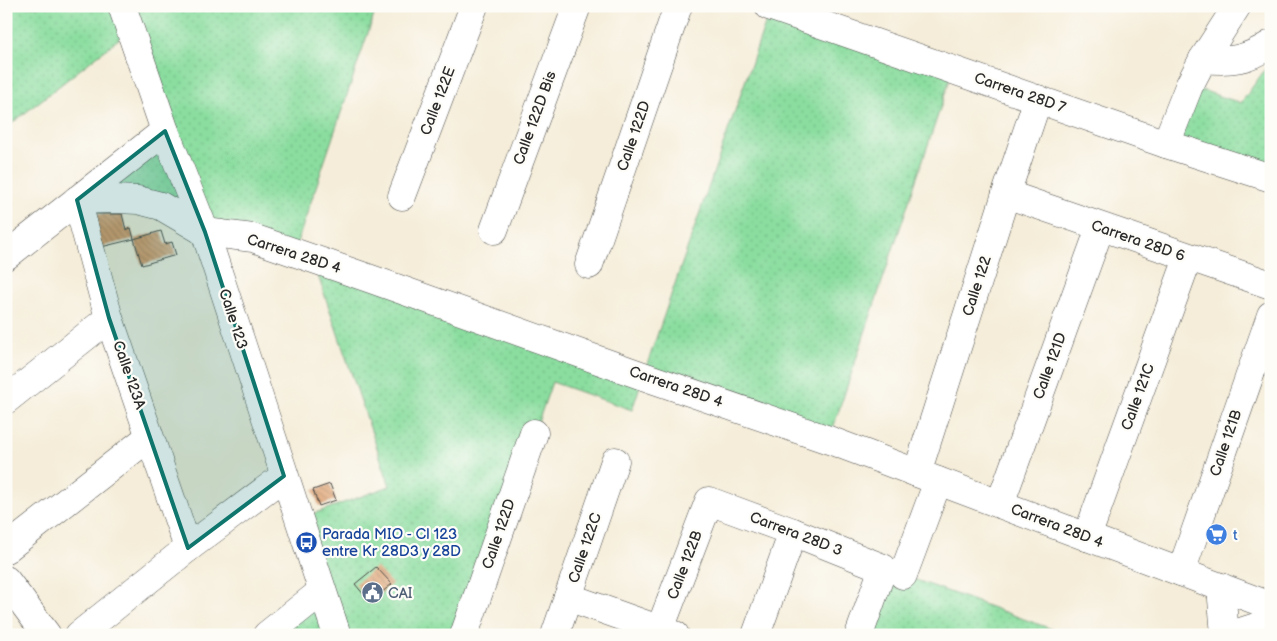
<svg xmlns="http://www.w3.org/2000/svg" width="1277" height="641" font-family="'Balsamiq Sans',sans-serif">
<defs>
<pattern id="green-dots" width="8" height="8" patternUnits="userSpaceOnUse" patternTransform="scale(1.25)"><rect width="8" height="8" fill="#8add9f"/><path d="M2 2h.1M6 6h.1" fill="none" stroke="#77be89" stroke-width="1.8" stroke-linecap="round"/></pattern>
<pattern id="building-back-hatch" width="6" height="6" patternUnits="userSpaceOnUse" patternTransform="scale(1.25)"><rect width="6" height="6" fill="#dd9e6c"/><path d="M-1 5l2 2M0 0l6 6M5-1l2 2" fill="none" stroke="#b38159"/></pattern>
</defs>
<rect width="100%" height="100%" fill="#fdfcf7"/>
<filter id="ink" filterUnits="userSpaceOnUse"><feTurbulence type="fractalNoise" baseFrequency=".02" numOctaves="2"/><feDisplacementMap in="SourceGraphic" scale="10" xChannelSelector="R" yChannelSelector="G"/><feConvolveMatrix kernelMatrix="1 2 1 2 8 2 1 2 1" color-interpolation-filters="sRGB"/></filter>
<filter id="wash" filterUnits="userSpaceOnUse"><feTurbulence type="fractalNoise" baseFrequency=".0096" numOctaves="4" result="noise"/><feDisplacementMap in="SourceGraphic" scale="20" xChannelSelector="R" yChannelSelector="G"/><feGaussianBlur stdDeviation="1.12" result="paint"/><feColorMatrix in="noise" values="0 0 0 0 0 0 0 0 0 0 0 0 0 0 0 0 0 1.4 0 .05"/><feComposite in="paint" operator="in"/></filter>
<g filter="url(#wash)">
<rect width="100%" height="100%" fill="#f5edd9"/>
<g fill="url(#green-dots)" stroke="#5a8465">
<path d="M6,6H377L294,252L161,206L77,200L165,131L130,30L6,128Z"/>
<path d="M771,7L953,70L829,440L643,377L632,410L552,382L464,635H267L322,591L299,519L390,486L312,258L643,376Z"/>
<path d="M1271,61V178L1166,144L1189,86L1241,103Z"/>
<path d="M883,568L1068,635H859Z"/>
</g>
<g id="blocks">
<g fill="url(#building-back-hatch)">
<path d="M90,214H122L126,230L131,228L134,239L97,248Z"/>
<path d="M161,231L165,244L172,242L176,255L142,265L134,239Z"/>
<path d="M330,484L336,500L319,506L313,490Z"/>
<path d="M376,567L392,584L370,602L355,584Z"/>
</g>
</g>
</g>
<g filter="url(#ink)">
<use href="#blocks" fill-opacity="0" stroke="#494845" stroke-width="1"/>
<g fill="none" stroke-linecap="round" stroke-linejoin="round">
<defs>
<g id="minor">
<path d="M122,6L165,131L205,232L337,635"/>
<path d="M769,6L1166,144L1271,178"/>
<path d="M1203,59C1231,62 1246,60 1271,44"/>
<path d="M1166,144L1189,86L1203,59L1237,6"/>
<path d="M1006,194L1271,285"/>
<path d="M402,196L474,6"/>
<path d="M77,200L116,199L138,200L161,206L205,232L253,238L371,279L643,376L829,440L1271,606"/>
<path d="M77,200L109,318L188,548"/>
<path d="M494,230L577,6"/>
<path d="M6,256L165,131"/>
<path d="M589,265L678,6"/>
<path d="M6,400L109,318"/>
<path d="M917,473L1006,194L1038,99"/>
<path d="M1000,504L1100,228"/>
<path d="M1087,537L1188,258"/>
<path d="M6,549L149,437"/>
<path d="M1181,572L1271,315"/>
<path d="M903,575L938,481"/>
<path d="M6,580L47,635"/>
<path d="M1221,587L1225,635"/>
<path d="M568,597L675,635"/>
<path d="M660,629L709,501L793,532L883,568L859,635"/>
<path d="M79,635L188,548L284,476"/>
<path d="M267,635L322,591"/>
<path d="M464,635L534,433"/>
<path d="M555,635L615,461"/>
<path d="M756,635L793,532"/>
<path d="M1231,635L1271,622"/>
</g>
</defs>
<use href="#minor" stroke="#494845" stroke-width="29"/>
<use href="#minor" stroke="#fff" stroke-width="28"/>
</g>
</g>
<path fill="#0f766e" fill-opacity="0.2" stroke="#0f766e" stroke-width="4" stroke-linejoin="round" d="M165,131L205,232L284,476L188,548L109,318L77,200Z"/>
<defs>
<symbol id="supermarket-disc" viewBox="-11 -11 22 22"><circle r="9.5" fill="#3f7fe0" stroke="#fdfcf7"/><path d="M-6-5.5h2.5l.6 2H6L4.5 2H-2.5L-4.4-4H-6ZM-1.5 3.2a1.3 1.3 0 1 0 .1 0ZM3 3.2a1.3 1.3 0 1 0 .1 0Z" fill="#fff"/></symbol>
<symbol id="bus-disc" viewBox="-11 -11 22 22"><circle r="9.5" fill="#1a4fb4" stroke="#fdfcf7"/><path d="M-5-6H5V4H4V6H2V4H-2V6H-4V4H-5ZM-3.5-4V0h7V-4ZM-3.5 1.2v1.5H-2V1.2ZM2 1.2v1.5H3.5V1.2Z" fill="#fff"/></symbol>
<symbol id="civic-disc" viewBox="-11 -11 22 22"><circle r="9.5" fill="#5c6f8a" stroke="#fdfcf7"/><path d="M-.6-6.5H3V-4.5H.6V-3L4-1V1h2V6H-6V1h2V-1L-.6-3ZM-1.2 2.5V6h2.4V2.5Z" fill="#fff"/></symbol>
</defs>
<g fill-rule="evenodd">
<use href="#supermarket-disc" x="1204" y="522" width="25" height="25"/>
<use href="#bus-disc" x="294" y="530" width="25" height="25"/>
<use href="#civic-disc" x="360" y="580" width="25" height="25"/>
</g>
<g text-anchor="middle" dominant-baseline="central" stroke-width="4.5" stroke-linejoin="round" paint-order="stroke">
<g font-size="15" fill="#2b2b2b" stroke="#fdfcf7">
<text transform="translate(1020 93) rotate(19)">Carrera 28D 7</text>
<text transform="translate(438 101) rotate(-69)">Calle 122E</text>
<text transform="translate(535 118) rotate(-70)">Calle 122D Bis</text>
<text transform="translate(634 136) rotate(-71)">Calle 122D</text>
<text transform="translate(1138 241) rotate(19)">Carrera 28D 6</text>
<text transform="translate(294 254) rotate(18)">Carrera 28D 4</text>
<text transform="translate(977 286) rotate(-72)">Calle 122</text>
<text transform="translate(233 319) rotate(72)">Calle 123</text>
<text transform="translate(1050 366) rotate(-70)">Calle 121D</text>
<text transform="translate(129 375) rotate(71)">Calle 123A</text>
<text transform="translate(676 387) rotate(19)">Carrera 28D 4</text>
<text transform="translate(1138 397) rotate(-70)">Calle 121C</text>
<text transform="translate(1226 443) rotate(-71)">Calle 121B</text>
<text transform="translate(1057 526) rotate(21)">Carrera 28D 4</text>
<text transform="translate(499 534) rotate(-71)">Calle 122D</text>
<text transform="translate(796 534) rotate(21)">Carrera 28D 3</text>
<text transform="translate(585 548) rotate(-71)">Calle 122C</text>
<text transform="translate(685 565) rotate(-69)">Calle 122B</text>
</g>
<g font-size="15" fill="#164399" stroke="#fdfcf7" text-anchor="start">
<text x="322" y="534">Parada MIO - Cl 123<tspan x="322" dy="17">entre Kr 28D3 y 28D</tspan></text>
</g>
<g font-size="15" fill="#366cbe" stroke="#fdfcf7" text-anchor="start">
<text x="1233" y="535">t</text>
</g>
<g font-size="15" fill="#4e5e75" stroke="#fdfcf7" text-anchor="start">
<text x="388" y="593">CAI</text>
</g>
</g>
<rect width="1277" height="641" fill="none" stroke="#fdfcf7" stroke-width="25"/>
</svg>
